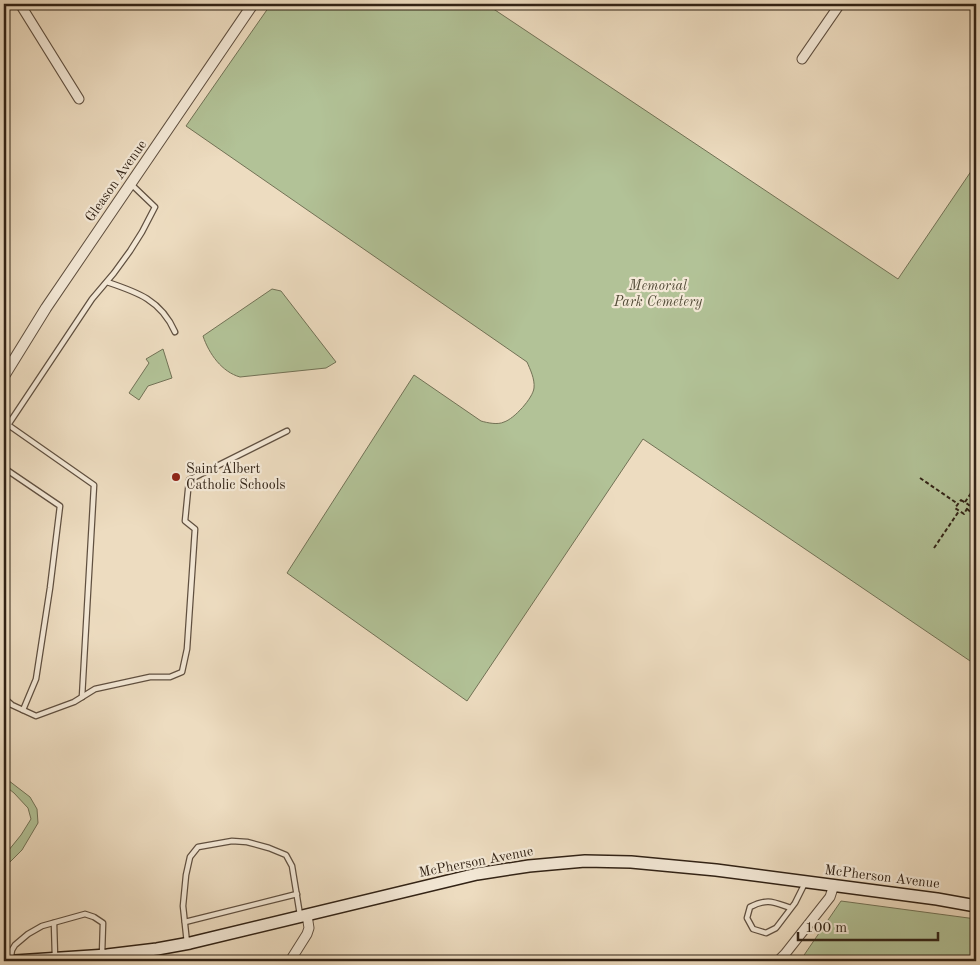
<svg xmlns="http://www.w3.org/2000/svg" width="980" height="965" font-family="'Old Standard TT',serif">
<rect width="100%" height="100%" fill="#eddcc0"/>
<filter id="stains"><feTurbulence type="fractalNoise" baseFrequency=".004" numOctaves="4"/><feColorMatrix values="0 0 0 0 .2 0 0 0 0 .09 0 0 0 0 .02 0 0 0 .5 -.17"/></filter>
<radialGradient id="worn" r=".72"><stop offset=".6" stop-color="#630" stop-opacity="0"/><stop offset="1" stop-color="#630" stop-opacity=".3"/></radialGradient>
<g fill="#b2c297" stroke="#727256">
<path d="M271,4H486L898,279L976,164V665L643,439L467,701L287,573L414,375L481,421C488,423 498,425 504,422C514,419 533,398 534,388C535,379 530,369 527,362L186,126Z"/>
<path d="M272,289L281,291L336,362L326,368L240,377C222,372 209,354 203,336Z"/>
<path d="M163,349L172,378L148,386L139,400L129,393L149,363L146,359Z"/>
<path d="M4,777L30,797L37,809L38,823L22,850L4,868V856L21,835L31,819L28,808L14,793L4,785Z"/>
<path d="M841,901L976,919V961H800Z"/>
</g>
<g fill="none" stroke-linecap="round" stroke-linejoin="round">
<defs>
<g id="service">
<path d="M107,282C137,292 161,300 175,332"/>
<path d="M4,422L94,485L82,697"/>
<path d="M4,431L92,299L114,273L130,251L142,232L155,207L131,184"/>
<path d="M4,468L60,506L50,588L36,679L23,710"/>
<path d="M4,698L12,705L36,716L74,702L95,689L150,677H170L182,672L187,649L195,529L185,521L189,480L287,431"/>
<path d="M791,908C773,902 768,898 750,907L747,918L753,929L766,933L776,928L795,903L805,883"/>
<path d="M185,922L297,894"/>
<path d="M54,923L55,957"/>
<path d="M187,943L183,906L186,875L190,857L198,847L232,841L247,842L269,848L286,855L292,866L300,915"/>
<path d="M10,961L12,950L15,945L28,934L42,926L85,914L94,917L103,923L102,954"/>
</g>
<g id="minor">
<path d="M20,4L79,99"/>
<path d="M802,59L840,4"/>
<path d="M290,961L307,934L309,928L307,915"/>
<path d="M778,961L785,954L830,897L834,885"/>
</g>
<path id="tertiary" d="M4,376L46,308L253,4"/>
<path id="secondary" d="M15,961L107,955L157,949L190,943L477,874L529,866L585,861L631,862L716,870L937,899L976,906"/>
</defs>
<use href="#service" stroke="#605040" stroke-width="7"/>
<use href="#minor" stroke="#605040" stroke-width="11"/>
<use href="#tertiary" stroke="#605040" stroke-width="12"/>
<use href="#secondary" stroke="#312215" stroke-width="14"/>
<g stroke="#312215" stroke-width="2" stroke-dasharray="4 2.5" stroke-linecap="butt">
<path d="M920,478L958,504"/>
<path d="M961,500L969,505L964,514L955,508Z"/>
<path d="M965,502L976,486"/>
<path d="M967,509L976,516"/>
<path d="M934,548L959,511"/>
</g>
<use href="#service" stroke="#f3e8d6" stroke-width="4.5"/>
<use href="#minor" stroke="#f3e8d6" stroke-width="9"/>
<use href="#tertiary" stroke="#f3e8d6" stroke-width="10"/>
<use href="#secondary" stroke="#f3e8d6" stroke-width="11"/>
</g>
<circle fill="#8f2418" stroke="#f3e8d6" stroke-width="2" cx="176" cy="477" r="5"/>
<g text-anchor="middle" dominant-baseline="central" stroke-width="4.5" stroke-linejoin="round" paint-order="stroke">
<g font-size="14" fill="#312215" stroke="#f3e8d6">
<text transform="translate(116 181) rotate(-55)">Gleason Avenue</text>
<text transform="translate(476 862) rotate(-11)">McPherson Avenue</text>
<text transform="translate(882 877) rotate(7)">McPherson Avenue</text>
</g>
<g font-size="14" font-style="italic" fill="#514a36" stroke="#f3e8d6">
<text x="658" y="286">Memorial<tspan x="658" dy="16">Park Cemetery</tspan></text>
</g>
<g font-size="14" fill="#312215" stroke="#f3e8d6" text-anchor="start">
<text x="186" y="469">Saint Albert<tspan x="186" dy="16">Catholic Schools</tspan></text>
</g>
</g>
<rect width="980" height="965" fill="none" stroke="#eddcc0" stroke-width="20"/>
<rect x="5" y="5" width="970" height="955" fill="none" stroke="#312215" stroke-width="2.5"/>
<rect x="10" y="10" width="960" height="945" fill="none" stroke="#312215"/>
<path d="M798 932v8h140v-8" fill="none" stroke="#312215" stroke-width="2.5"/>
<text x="805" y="932" font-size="15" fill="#312215" stroke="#f3e8d6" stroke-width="4" paint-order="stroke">100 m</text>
<rect width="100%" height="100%" filter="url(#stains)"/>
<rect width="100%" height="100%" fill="url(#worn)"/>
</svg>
